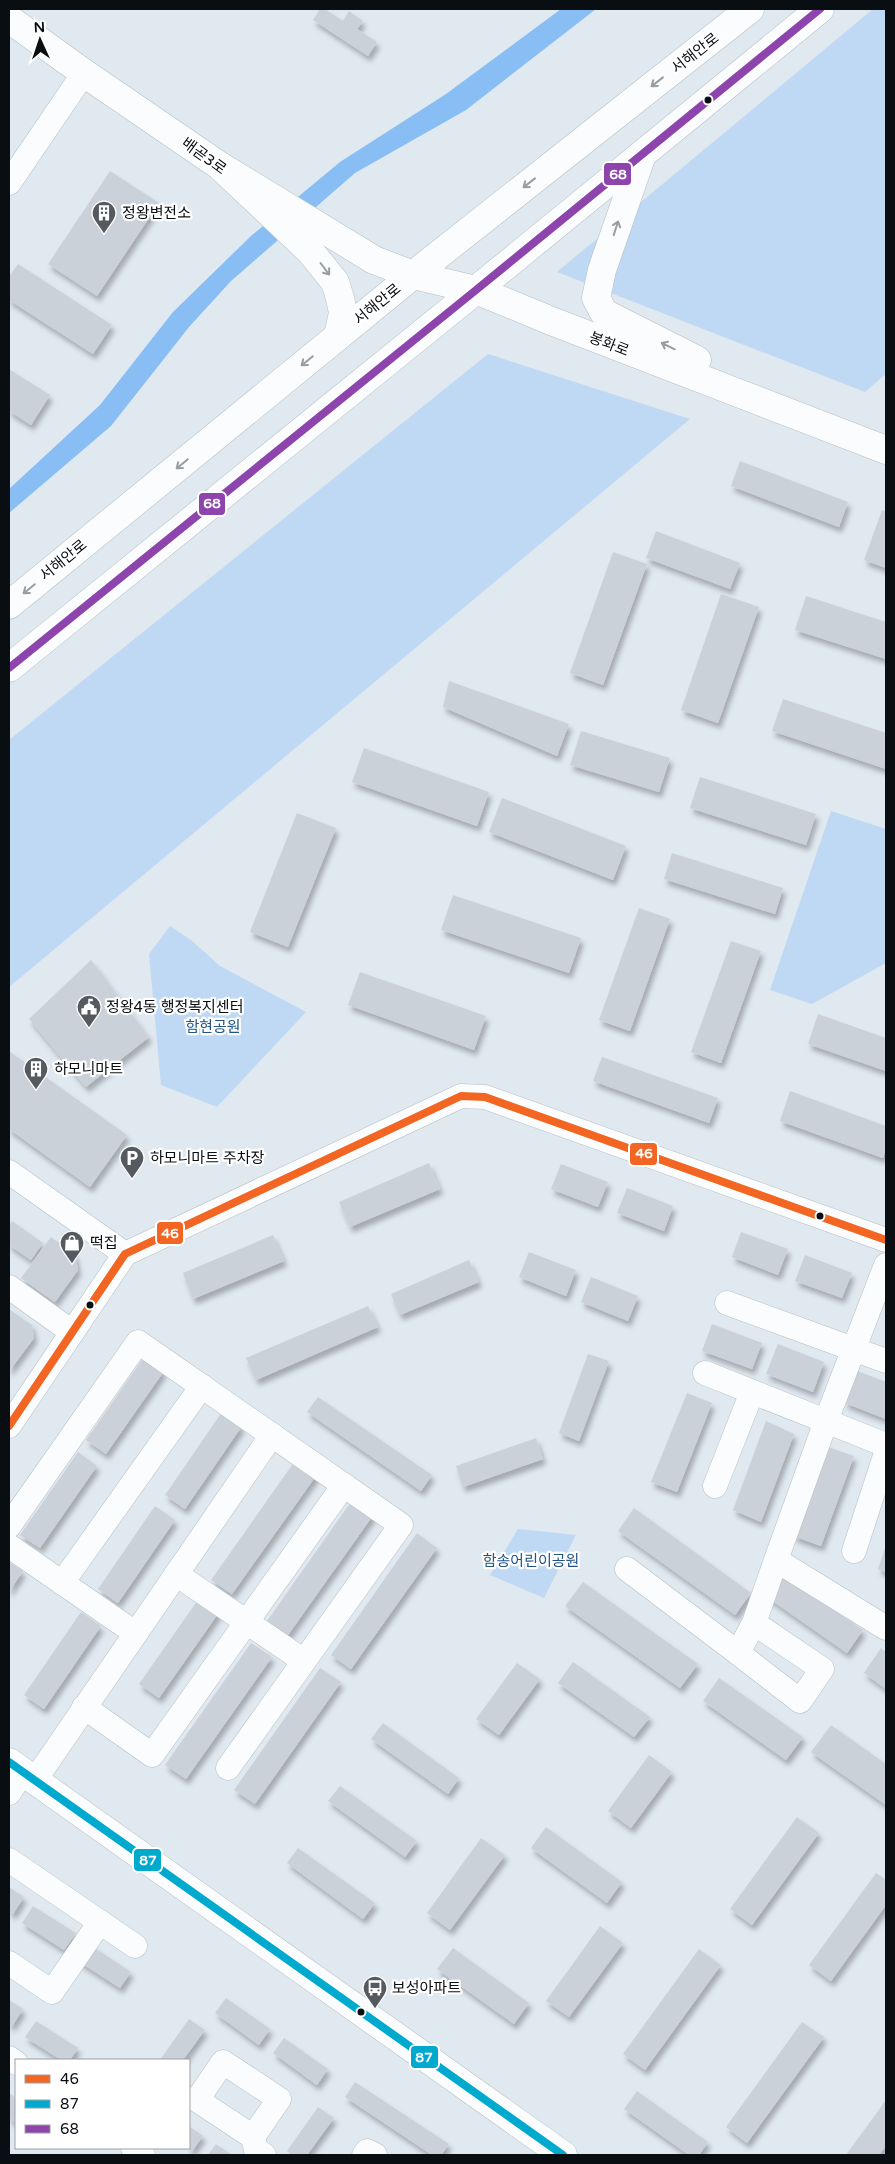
<svg xmlns="http://www.w3.org/2000/svg" width="895" height="2164" font-family="'Varela Round','Noto Sans KR',sans-serif">
<defs>
<filter id="shadow"><feDropShadow dx="3" dy="5.5" stdDeviation="2.5" flood-color="#0004"/></filter>
</defs>
<rect width="100%" height="100%" fill="#e0e8f0"/>
<g fill="#bfd9f4">
<path d="M873,9H886V374L865,392L557,272Z"/>
<path d="M488,354L690,419L9,987V740Z"/>
<path d="M831,811L886,829V963L812,1004L770,990Z"/>
<path d="M170,926L191,940L220,966L306,1012L217,1107L161,1085L149,954Z"/>
<path d="M518,1529L576,1535L544,1598L490,1575Z"/>
</g>
<path fill="#88bef3" d="M561,9H596L466,110L355,173L231,281L189,327L111,426L9,513V489L100,405L173,312L251,236L340,162L446,94Z"/>
<g fill="#cbd1d8" filter="url(#shadow)">
<path d="M320,9H325L343,21L349,11L363,21L357,29L377,42L368,56L313,20Z"/>
<path d="M110,171L159,203L97,296L48,264Z"/>
<path d="M18,264L112,325L93,354L9,300V274L10,275Z"/>
<path d="M9,369L50,395L31,425L9,411Z"/>
<path d="M740,461L848,502L839,527L731,486Z"/>
<path d="M882,510L886,512V568L864,560Z"/>
<path d="M656,531L740,563L730,589L646,558Z"/>
<path d="M613,552L647,564L603,685L570,673Z"/>
<path d="M721,594L759,607L718,723L681,710Z"/>
<path d="M806,596L886,622V659L795,630Z"/>
<path d="M449,681L569,724L557,756L443,707Z"/>
<path d="M783,699L886,733V769L772,731Z"/>
<path d="M581,731L670,758L659,792L570,765Z"/>
<path d="M364,748L489,792L477,826L352,782Z"/>
<path d="M700,777L816,814L806,845L690,808Z"/>
<path d="M502,798L626,846L613,880L489,832Z"/>
<path d="M297,813L336,828L288,947L250,932Z"/>
<path d="M672,853L783,888L775,914L664,879Z"/>
<path d="M453,895L581,938L569,973L441,930Z"/>
<path d="M639,908L670,919L630,1031L599,1020Z"/>
<path d="M731,941L761,951L721,1063L691,1052Z"/>
<path d="M91,960L149,1037L86,1087L29,1019Z"/>
<path d="M360,972L486,1016L474,1050L348,1005Z"/>
<path d="M818,1014L886,1038V1071L808,1044Z"/>
<path d="M9,1051L127,1135L90,1187L9,1129Z"/>
<path d="M602,1057L718,1098L709,1123L593,1081Z"/>
<path d="M790,1091L886,1126V1148L883,1158L780,1121Z"/>
<path d="M429,1163L440,1189L350,1227L339,1202Z"/>
<path d="M561,1164L608,1182L598,1207L551,1189Z"/>
<path d="M627,1188L673,1206L664,1231L617,1213Z"/>
<path d="M12,1221L43,1243L31,1260L9,1245V1226Z"/>
<path d="M741,1232L788,1249L778,1275L732,1257Z"/>
<path d="M273,1235L284,1261L193,1299L183,1273Z"/>
<path d="M51,1237L75,1254L78,1270L55,1302L21,1278Z"/>
<path d="M529,1252L576,1270L566,1296L519,1277Z"/>
<path d="M805,1255L852,1273L842,1298L795,1281Z"/>
<path d="M469,1260L479,1282L400,1315L391,1294Z"/>
<path d="M591,1277L638,1296L628,1321L581,1302Z"/>
<path d="M368,1306L378,1327L256,1380L246,1358Z"/>
<path d="M9,1309L32,1325L34,1338L10,1370L9,1369Z"/>
<path d="M712,1324L762,1343L752,1369L702,1351Z"/>
<path d="M778,1344L824,1362L813,1392L766,1374Z"/>
<path d="M588,1354L609,1361L579,1441L559,1433Z"/>
<path d="M144,1357L164,1371L106,1454L86,1440Z"/>
<path d="M850,1368L886,1382V1419L845,1403Z"/>
<path d="M687,1393L712,1403L677,1492L651,1482Z"/>
<path d="M318,1397L432,1475L421,1491L307,1412Z"/>
<path d="M222,1412L242,1426L185,1509L165,1495Z"/>
<path d="M766,1421L794,1434L761,1522L733,1510Z"/>
<path d="M536,1438L543,1459L463,1487L456,1466Z"/>
<path d="M825,1446L854,1456L821,1546L793,1536Z"/>
<path d="M78,1452L97,1466L40,1548L20,1535Z"/>
<path d="M297,1458L318,1473L232,1594L211,1580Z"/>
<path d="M353,1499L374,1514L288,1635L267,1621Z"/>
<path d="M155,1506L175,1520L118,1603L98,1589Z"/>
<path d="M634,1508L751,1593L735,1615L618,1531Z"/>
<path d="M417,1533L437,1548L351,1669L331,1655Z"/>
<path d="M886,1545V1572L878,1569Z"/>
<path d="M9,1562L23,1571L9,1592Z"/>
<path d="M780,1572L863,1630L847,1653L764,1595Z"/>
<path d="M583,1582L698,1664L680,1688L565,1606Z"/>
<path d="M200,1597L220,1611L159,1698L139,1684Z"/>
<path d="M81,1612L101,1626L44,1709L24,1695Z"/>
<path d="M251,1643L272,1657L186,1779L165,1765Z"/>
<path d="M881,1648L886,1652V1689L864,1673Z"/>
<path d="M573,1662L650,1717L634,1737L558,1683Z"/>
<path d="M517,1663L540,1679L499,1735L476,1719Z"/>
<path d="M320,1668L341,1682L255,1804L234,1790Z"/>
<path d="M719,1678L803,1737L786,1760L703,1701Z"/>
<path d="M383,1723L459,1778L448,1794L371,1739Z"/>
<path d="M831,1725L886,1764V1805L811,1752Z"/>
<path d="M649,1755L672,1772L631,1828L608,1811Z"/>
<path d="M340,1786L417,1841L405,1857L328,1801Z"/>
<path d="M797,1817L819,1833L752,1925L730,1909Z"/>
<path d="M546,1827L622,1882L607,1903L531,1848Z"/>
<path d="M481,1838L505,1855L450,1930L427,1913Z"/>
<path d="M298,1848L375,1903L363,1919L287,1863Z"/>
<path d="M876,1873L886,1880V1905L831,1981L809,1965Z"/>
<path d="M9,1887L24,1897L13,1914L9,1911Z"/>
<path d="M33,1906L76,1933L64,1950L22,1923Z"/>
<path d="M600,1926L623,1943L569,2017L546,2001Z"/>
<path d="M89,1944L131,1972L120,1988L78,1961Z"/>
<path d="M453,1948L529,2003L514,2024L437,1969Z"/>
<path d="M699,1949L721,1965L645,2070L623,2054Z"/>
<path d="M226,1998L270,2029L259,2045L215,2013Z"/>
<path d="M9,2000L23,2009L12,2026L9,2024Z"/>
<path d="M189,2019L205,2030L183,2060H160Z"/>
<path d="M36,2021L78,2048L70,2060H61L25,2037Z"/>
<path d="M802,2022L824,2037L747,2143L726,2127Z"/>
<path d="M284,2038L328,2069L317,2085L273,2053Z"/>
<path d="M355,2082L449,2144L441,2155H432L345,2097Z"/>
<path d="M637,2091L708,2142L699,2155H689L624,2109Z"/>
<path d="M9,2093L16,2098V2123L9,2118Z"/>
<path d="M886,2100V2146L879,2155H846Z"/>
<path d="M318,2107L334,2118L307,2155H292L287,2151Z"/>
<path d="M189,2126L203,2136L192,2151L187,2148H189Z"/>
<path d="M216,2144L232,2155H208Z"/>
</g>
<g fill="none" stroke-linecap="round" stroke-linejoin="round">
<defs>
<g id="minor">
<path d="M9,183L84,73"/>
<path d="M9,1172L125,1254"/>
<path d="M886,1265L826,1421L776,1560L886,1628"/>
<path d="M9,1287L72,1332"/>
<path d="M727,1303L886,1361"/>
<path d="M705,1373L886,1445"/>
<path d="M9,1426L125,1254L461,1096L485,1097L886,1240"/>
<path d="M715,1486L752,1392"/>
<path d="M9,1526L138,1342L401,1525L228,1768"/>
<path d="M9,1546L135,1633"/>
<path d="M854,1551L886,1453"/>
<path d="M627,1569L738,1653"/>
<path d="M176,1574L304,1661"/>
<path d="M62,1583L202,1386"/>
<path d="M754,1623L738,1653L800,1701L822,1669L754,1623L776,1560"/>
<path d="M84,1707L152,1755L344,1485"/>
<path d="M35,1780L272,1435"/>
<path d="M9,1793L23,1772"/>
<path d="M9,1860L135,1946"/>
<path d="M9,1963L52,1992L100,1922"/>
<path d="M9,2058L16,2063"/>
<path d="M253,2137L279,2099L223,2062L197,2100L253,2137L256,2150L264,2155"/>
<path d="M133,2148L143,2155"/>
<path d="M364,2155L367,2151L375,2155"/>
</g>
<g id="major">
<path d="M9,19L84,73L220,166L310,251L335,282L340,298L343,313L338,336"/>
<path d="M642,155L602,270L596,298L604,313L697,360"/>
<path d="M220,166L374,260L413,275L476,290L554,322L886,450"/>
<path d="M9,605L413,275L750,9"/>
<path d="M9,668L476,290L820,9"/>
<path d="M9,1762L563,2155"/>
</g>
</defs>
<use href="#minor" stroke="#b7bec4" stroke-width="25"/>
<use href="#major" stroke="#b7bec4" stroke-width="29"/>
<use href="#minor" stroke="#fafcfd" stroke-width="24"/>
<use href="#major" stroke="#fafcfd" stroke-width="28"/>
<defs>
<path id="bus-1" d="M9,1426L125,1254L461,1096L485,1097L886,1240"/>
<path id="bus-2" d="M9,1762L563,2155"/>
<path id="bus-3" d="M9,668L476,290L820,9"/>
</defs>
<use href="#bus-1" stroke="#fff" stroke-width="11"/>
<use href="#bus-2" stroke="#fff" stroke-width="11"/>
<use href="#bus-3" stroke="#fff" stroke-width="11"/>
<use href="#bus-1" stroke="#f26522" stroke-width="8"/>
<use href="#bus-2" stroke="#00a9ce" stroke-width="8"/>
<use href="#bus-3" stroke="#8e44ad" stroke-width="8"/>
</g>
<defs><path id="oneway-shaft" d="M-6 0H5M1.5-3L5.5 0L1.5 3" fill="none" stroke-width="1.6" stroke-linecap="round" stroke-linejoin="round" transform="scale(1.25)"/></defs>
<g stroke="#9a9d9f">
<use href="#oneway-shaft" transform="translate(657 82) rotate(142)"/>
<use href="#oneway-shaft" transform="translate(529 183) rotate(142)"/>
<use href="#oneway-shaft" transform="translate(616 228) rotate(-72)"/>
<use href="#oneway-shaft" transform="translate(325 269) rotate(53)"/>
<use href="#oneway-shaft" transform="translate(668 346) rotate(-154)"/>
<use href="#oneway-shaft" transform="translate(307 361) rotate(141)"/>
<use href="#oneway-shaft" transform="translate(182 464) rotate(141)"/>
<use href="#oneway-shaft" transform="translate(29 589) rotate(141)"/>
</g>
<defs>
<symbol id="building-pin" viewBox="-11 -11 22 30"><path d="M0 17L-7.5 6A9.5 9.5 0 1 1 7.5 6Z" fill="#545a60" stroke="#fff"/><path d="M-4-6H4V6H1V3H-1V6H-4ZM-2.5-4.3h1.7v1.8h-1.7ZM.8-4.3h1.7v1.8H.8ZM-2.5-1h1.7V.8h-1.7ZM.8-1h1.7V.8H.8Z" fill="#fff"/></symbol>
<symbol id="civic-pin" viewBox="-11 -11 22 30"><path d="M0 17L-7.5 6A9.5 9.5 0 1 1 7.5 6Z" fill="#545a60" stroke="#fff"/><path d="M-.6-6.5H3V-4.5H.6V-3L4-1V1h2V6H-6V1h2V-1L-.6-3ZM-1.2 2.5V6h2.4V2.5Z" fill="#fff"/></symbol>
<symbol id="parking-pin" viewBox="-11 -11 22 30"><path d="M0 17L-7.5 6A9.5 9.5 0 1 1 7.5 6Z" fill="#545a60" stroke="#fff"/><path d="M-3.5-5.5H1a3.5 3.5 0 0 1 0 7H-1V5.5H-3.5ZM-1-3.4V-.6H.8a1.4 1.4 0 0 0 0-2.8Z" fill="#fff"/></symbol>
<symbol id="shop-pin" viewBox="-11 -11 22 30"><path d="M0 17L-7.5 6A9.5 9.5 0 1 1 7.5 6Z" fill="#545a60" stroke="#fff"/><path d="M-5-2.5h2.3a2.7 3.5 0 0 1 5.4 0H5L5.5 6h-11ZM-1.5-2.5h3a1.5 2.3 0 0 0-3 0Z" fill="#fff"/></symbol>
<symbol id="bus-pin" viewBox="-11 -11 22 30"><path d="M0 17L-7.5 6A9.5 9.5 0 1 1 7.5 6Z" fill="#545a60" stroke="#fff"/><path d="M-5-6H5V4H4V6H2V4H-2V6H-4V4H-5ZM-3.5-4V0h7V-4ZM-3.5 1.2v1.5H-2V1.2ZM2 1.2v1.5H3.5V1.2Z" fill="#fff"/></symbol>
</defs>
<g fill-rule="evenodd">
<use href="#building-pin" x="90" y="199" width="28" height="38"/>
<use href="#civic-pin" x="75" y="993" width="28" height="38"/>
<use href="#building-pin" x="22" y="1055" width="28" height="38"/>
<use href="#parking-pin" x="118" y="1144" width="28" height="38"/>
<use href="#shop-pin" x="58" y="1229" width="28" height="38"/>
<use href="#bus-pin" x="361" y="1974" width="28" height="38"/>
</g>
<g fill="#090e13" stroke="#fff" stroke-width="2">
<circle cx="708" cy="100" r="4.5"/>
<circle cx="820" cy="1216" r="4.5"/>
<circle cx="90" cy="1305" r="4.5"/>
<circle cx="361" cy="2012" r="4.5"/>
</g>
<g text-anchor="middle" dominant-baseline="central" stroke-width="4.5" stroke-linejoin="round" paint-order="stroke">
<g font-size="15" fill="#090e13" stroke="#fff">
<text transform="translate(695 53) rotate(-38)">서해안로</text>
<text transform="translate(204 156) rotate(36)">배곧3로</text>
<text transform="translate(377 304) rotate(-39)">서해안로</text>
<text transform="translate(609 344) rotate(21)">봉화로</text>
<text transform="translate(63 560) rotate(-39)">서해안로</text>
</g>
<g font-size="15" fill="#090e13" stroke="#fff" text-anchor="start">
<text x="122" y="213">정왕변전소</text>
<text x="106" y="1007">정왕4동 행정복지센터</text>
<text x="54" y="1069">하모니마트</text>
<text x="150" y="1158">하모니마트 주차장</text>
<text x="90" y="1243">떡집</text>
<text x="392" y="1988">보성아파트</text>
</g>
<g font-size="15" fill="#225584" stroke="#fff">
<text x="213" y="1027">함현공원</text>
<text x="531" y="1561">함송어린이공원</text>
</g>
</g>
<g stroke="#fff" stroke-width="2">
<rect x="603" y="162" width="29" height="24" rx="5" fill="#8e44ad"/>
<rect x="198" y="492" width="28" height="24" rx="5" fill="#8e44ad"/>
<rect x="629" y="1142" width="29" height="24" rx="5" fill="#f26522"/>
<rect x="156" y="1221" width="28" height="24" rx="5" fill="#f26522"/>
<rect x="133" y="1848" width="29" height="24" rx="5" fill="#00a9ce"/>
<rect x="410" y="2045" width="29" height="24" rx="5" fill="#00a9ce"/>
</g>
<g font-size="14" text-anchor="middle" font-weight="bold" fill="#fff">
<text x="618" y="179">68</text>
<text x="212" y="508">68</text>
<text x="644" y="1158">46</text>
<text x="170" y="1238">46</text>
<text x="148" y="1865">87</text>
<text x="424" y="2062">87</text>
</g>
<rect width="895" height="2164" fill="none" stroke="#090e13" stroke-width="20"/>
<rect x="15" y="2059" width="175" height="90" fill="#ffffff" stroke="#9d9fa1"/>
<rect x="25" y="2075" width="25" height="8" fill="#f26522" stroke="#9d9fa1"/>
<text x="60" y="2084" font-size="15" fill="#090e13">46</text>
<rect x="25" y="2100" width="25" height="8" fill="#00a9ce" stroke="#9d9fa1"/>
<text x="60" y="2109" font-size="15" fill="#090e13">87</text>
<rect x="25" y="2125" width="25" height="8" fill="#8e44ad" stroke="#9d9fa1"/>
<text x="60" y="2134" font-size="15" fill="#090e13">68</text>
<g transform="translate(40 40) rotate(357)" stroke="#ffffff" stroke-width="4" paint-order="stroke">
<path d="M0-4L9 19L0 12L-9 19Z" fill="#090e13"/>
<text y="-8" font-size="14" font-weight="bold" text-anchor="middle" fill="#090e13">N</text>
</g>
</svg>
